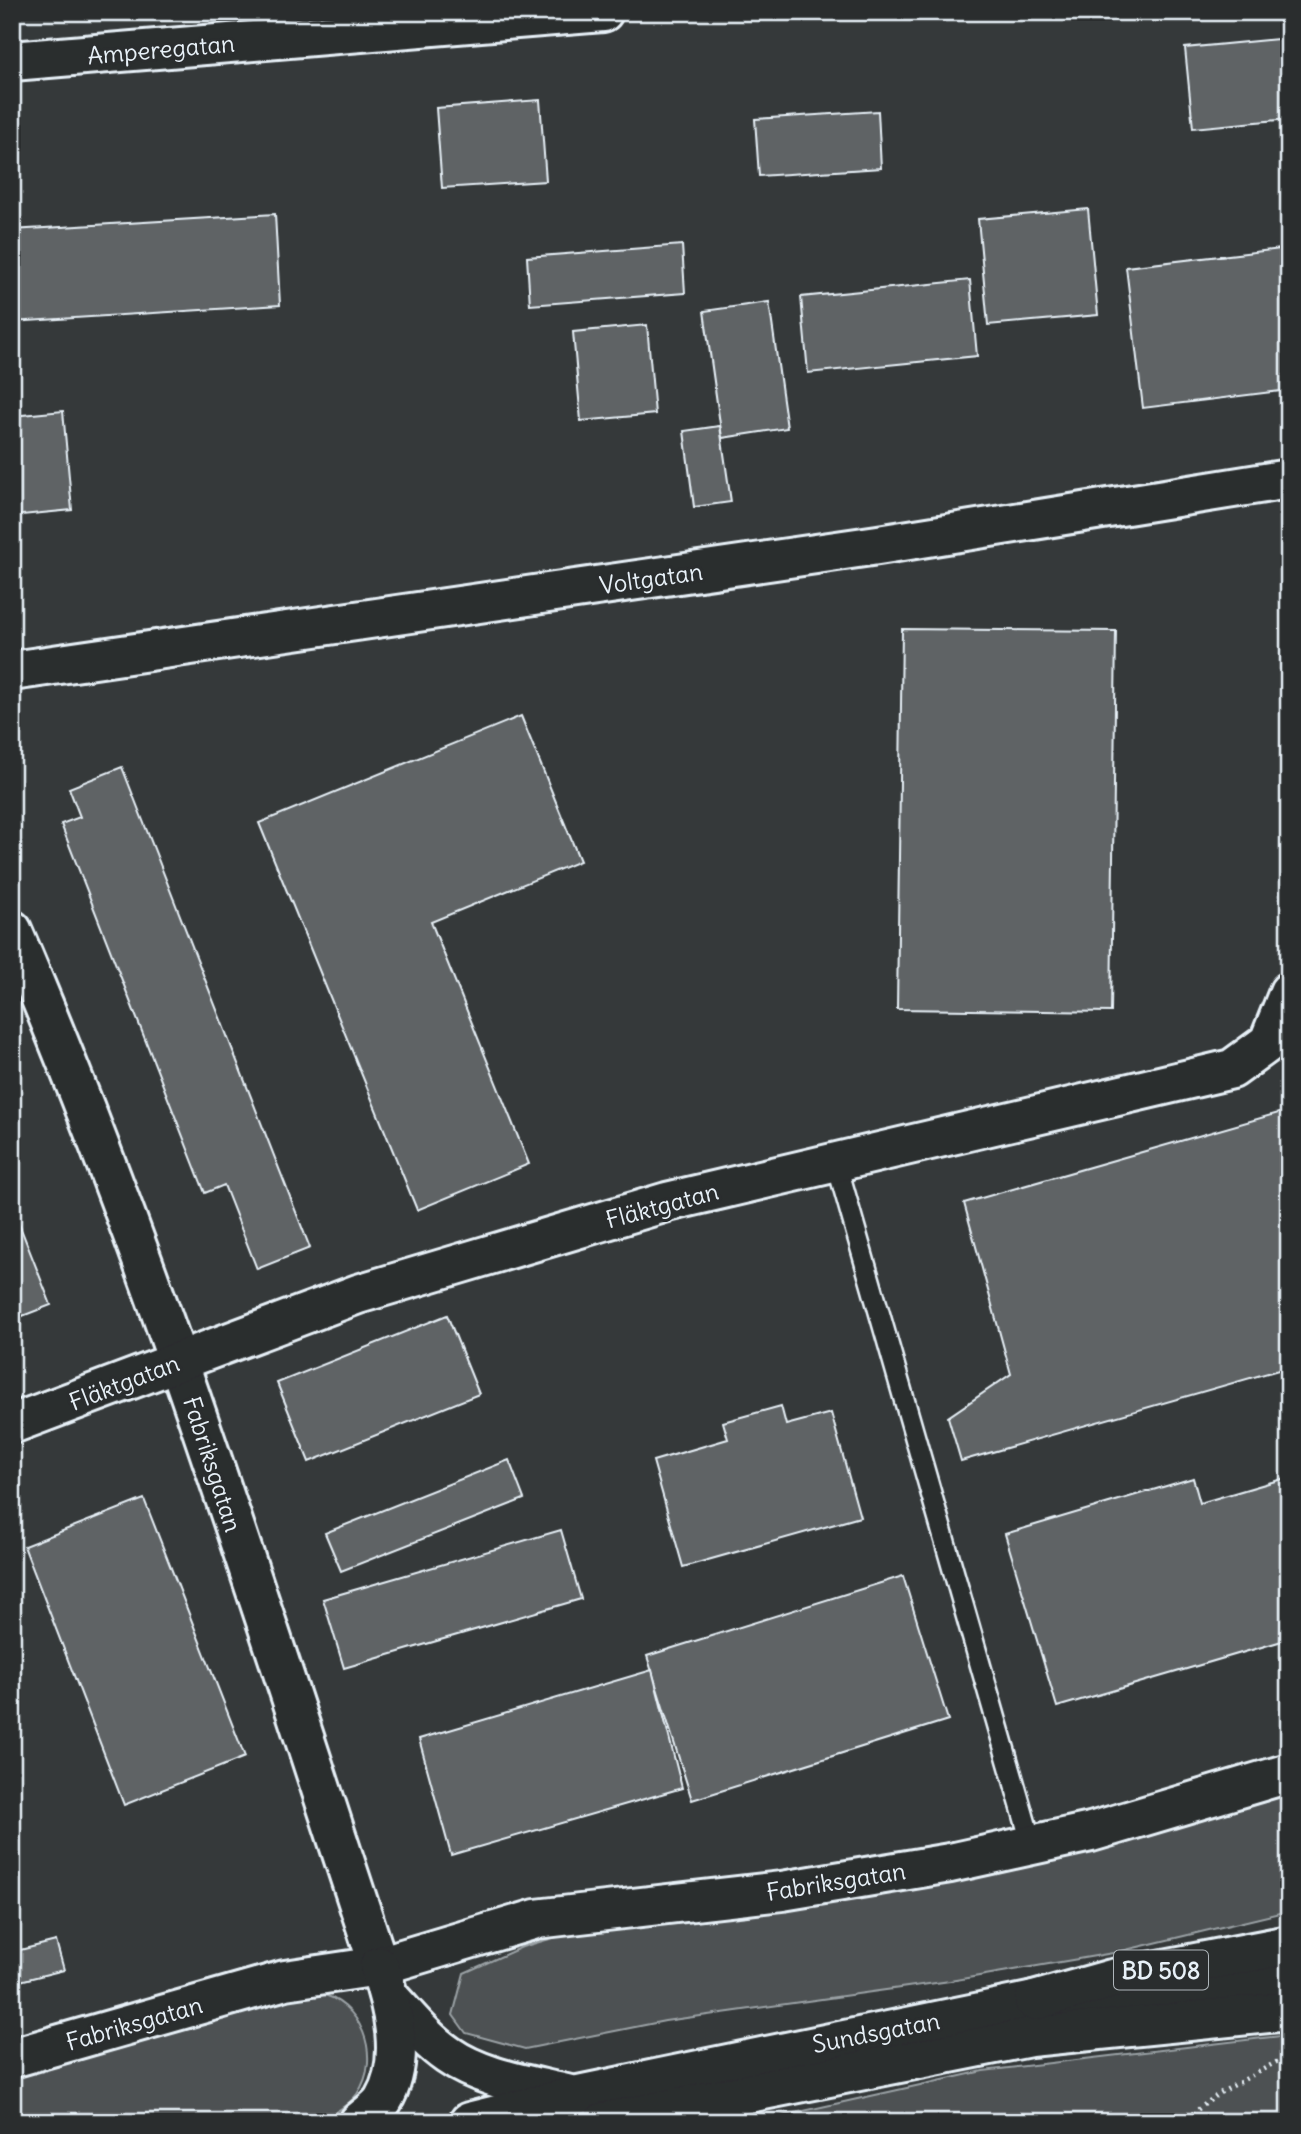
<svg xmlns="http://www.w3.org/2000/svg" width="1301" height="2134" font-family="Delius,sans-serif">
<rect width="100%" height="100%" fill="#35393a"/>
<filter id="ink" filterUnits="userSpaceOnUse"><feTurbulence type="fractalNoise" baseFrequency=".0143" numOctaves="2"/><feDisplacementMap in="SourceGraphic" scale="14" xChannelSelector="R" yChannelSelector="G"/><feConvolveMatrix kernelMatrix="1 2 1 2 8 2 1 2 1" color-interpolation-filters="sRGB"/></filter>
<g filter="url(#ink)">
<g fill="#4d5152" stroke="#9aa1a5" stroke-width="2">
<path d="M1289,1786L1288,1911L1113,1953L950,1981L665,2021L525,2049L466,2033L453,2015L464,1973L522,1947L584,1929L889,1893L1132,1833Z"/>
<path d="M316,1993C361,2000 383,2057 357,2094C347,2107 332,2114 317,2122H12V2075L291,1995Z"/>
<path d="M1289,2035V2122H754L983,2071Z"/>
</g>
<g fill="#5f6365" stroke="#e8f1f8" stroke-width="2">
<path d="M1289,38V119L1193,128L1185,48Z"/>
<path d="M540,100L546,181L442,188L436,108Z"/>
<path d="M878,111L881,168L759,176L755,119Z"/>
<path d="M1088,209L1098,315L988,325L978,219Z"/>
<path d="M275,214L280,305L12,322V230Z"/>
<path d="M682,245L685,293L530,305L527,257Z"/>
<path d="M1289,248V390L1143,408L1126,267Z"/>
<path d="M970,280L977,356L808,373L801,297Z"/>
<path d="M769,302L787,428L722,438L704,311Z"/>
<path d="M647,325L655,414L581,421L573,332Z"/>
<path d="M63,411L72,510L12,516V416Z"/>
<path d="M720,426L731,502L694,507L684,431Z"/>
<path d="M902,629L1116,631L1111,1012L897,1009Z"/>
<path d="M521,716L580,861L431,922L529,1164L417,1210L259,823Z"/>
<path d="M122,767L310,1248L257,1269L224,1185L205,1193L61,824L80,817L69,788Z"/>
<path d="M1289,1110V1367L961,1461L948,1417L1011,1374L964,1203Z"/>
<path d="M12,1206L51,1305L12,1320Z"/>
<path d="M447,1315L479,1394L309,1462L277,1383Z"/>
<path d="M781,1406L786,1425L831,1413L860,1517L683,1567L653,1461L728,1439L723,1422Z"/>
<path d="M509,1460L524,1499L341,1571L325,1533Z"/>
<path d="M1289,1477V1639L1057,1707L1005,1534L1193,1478L1200,1503Z"/>
<path d="M144,1499L245,1757L124,1805L24,1546Z"/>
<path d="M561,1530L581,1599L344,1668L323,1599Z"/>
<path d="M903,1576L948,1720L692,1800L647,1656Z"/>
<path d="M652,1670L682,1788L451,1855L419,1739Z"/>
<path d="M56,1941L64,1970L12,1983V1952Z"/>
</g>
<g fill="none" stroke-linecap="round" stroke-linejoin="round">
<defs>
<path id="lane" d="M836,1162L1032,1845"/>
<g id="street">
<path d="M12,61L603,12"/>
<path d="M12,671L878,545L1289,479"/>
<path d="M12,930C157,1267 264,1618 379,1966L285,1980L12,2058"/>
<path d="M12,1424L358,1294L667,1202L1232,1069L1269,1042L1289,992"/>
<path d="M379,1966L536,1919L782,1891L950,1863L1091,1832L1289,1773"/>
</g>
<g id="secondary">
<path d="M390,1998C408,2017 426,2040 448,2055C482,2079 530,2085 570,2095"/>
<path d="M359,2122C367,2115 378,2108 383,2100C407,2060 393,2006 379,1966"/>
<path d="M469,2122L573,2096L1034,2001L1289,1979"/>
<path d="M603,2122L1030,2037L1289,2011"/>
</g>
<path id="highway" d="M1034,2001L1112,1979L1289,1945"/>
</defs>
<use href="#lane" stroke="#e8f1f8" stroke-width="24"/>
<use href="#street" stroke="#e8f1f8" stroke-width="44"/>
<use href="#secondary" stroke="#e8f1f8" stroke-width="44"/>
<use href="#highway" stroke="#e8f1f8" stroke-width="44"/>
<g stroke="#e8f1f8" stroke-width="4.5" stroke-dasharray="2 5" stroke-linecap="butt">
<path d="M1164,2122L1183,2119"/>
<path d="M1181,2122L1220,2093L1289,2055"/>
</g>
<use href="#lane" stroke="#2a2d2e" stroke-width="19"/>
<use href="#street" stroke="#2a2d2e" stroke-width="38"/>
<use href="#secondary" stroke="#2a2d2e" stroke-width="38"/>
<use href="#highway" stroke="#2a2d2e" stroke-width="38"/>
</g>
</g>
<g text-anchor="middle" dominant-baseline="central" stroke-width="6" stroke-linejoin="round" paint-order="stroke">
<rect fill="#2a2d2e" stroke="#afb6bb" stroke-width="2" x="1114" y="1950.5" width="94" height="39" rx="5"/>
<g font-size="23" font-weight="bold" fill="#e8f1f8">
<text x="1161" y="1970">BD 508</text>
</g>
<g font-size="24" fill="#e8f1f8" stroke="#2a2d2e">
<text transform="translate(161 49) rotate(-5)">Amperegatan</text>
<text transform="translate(651 578) rotate(-8)">Voltgatan</text>
<text transform="translate(662 1205) rotate(-15)">Fläktgatan</text>
<text transform="translate(124 1382) rotate(-21)">Fläktgatan</text>
<text transform="translate(213 1464) rotate(72)">Fabriksgatan</text>
<text transform="translate(836 1881) rotate(-9)">Fabriksgatan</text>
<text transform="translate(134 2023) rotate(-16)">Fabriksgatan</text>
<text transform="translate(876 2032) rotate(-11)">Sundsgatan</text>
</g>
</g>
<rect width="1301" height="2134" fill="none" stroke="#2a2d2e" stroke-width="42"/>
<rect x="21" y="21" width="1259" height="2092" fill="none" stroke="#e8f1f8" stroke-width="2.5" filter="url(#ink)"/>
</svg>
